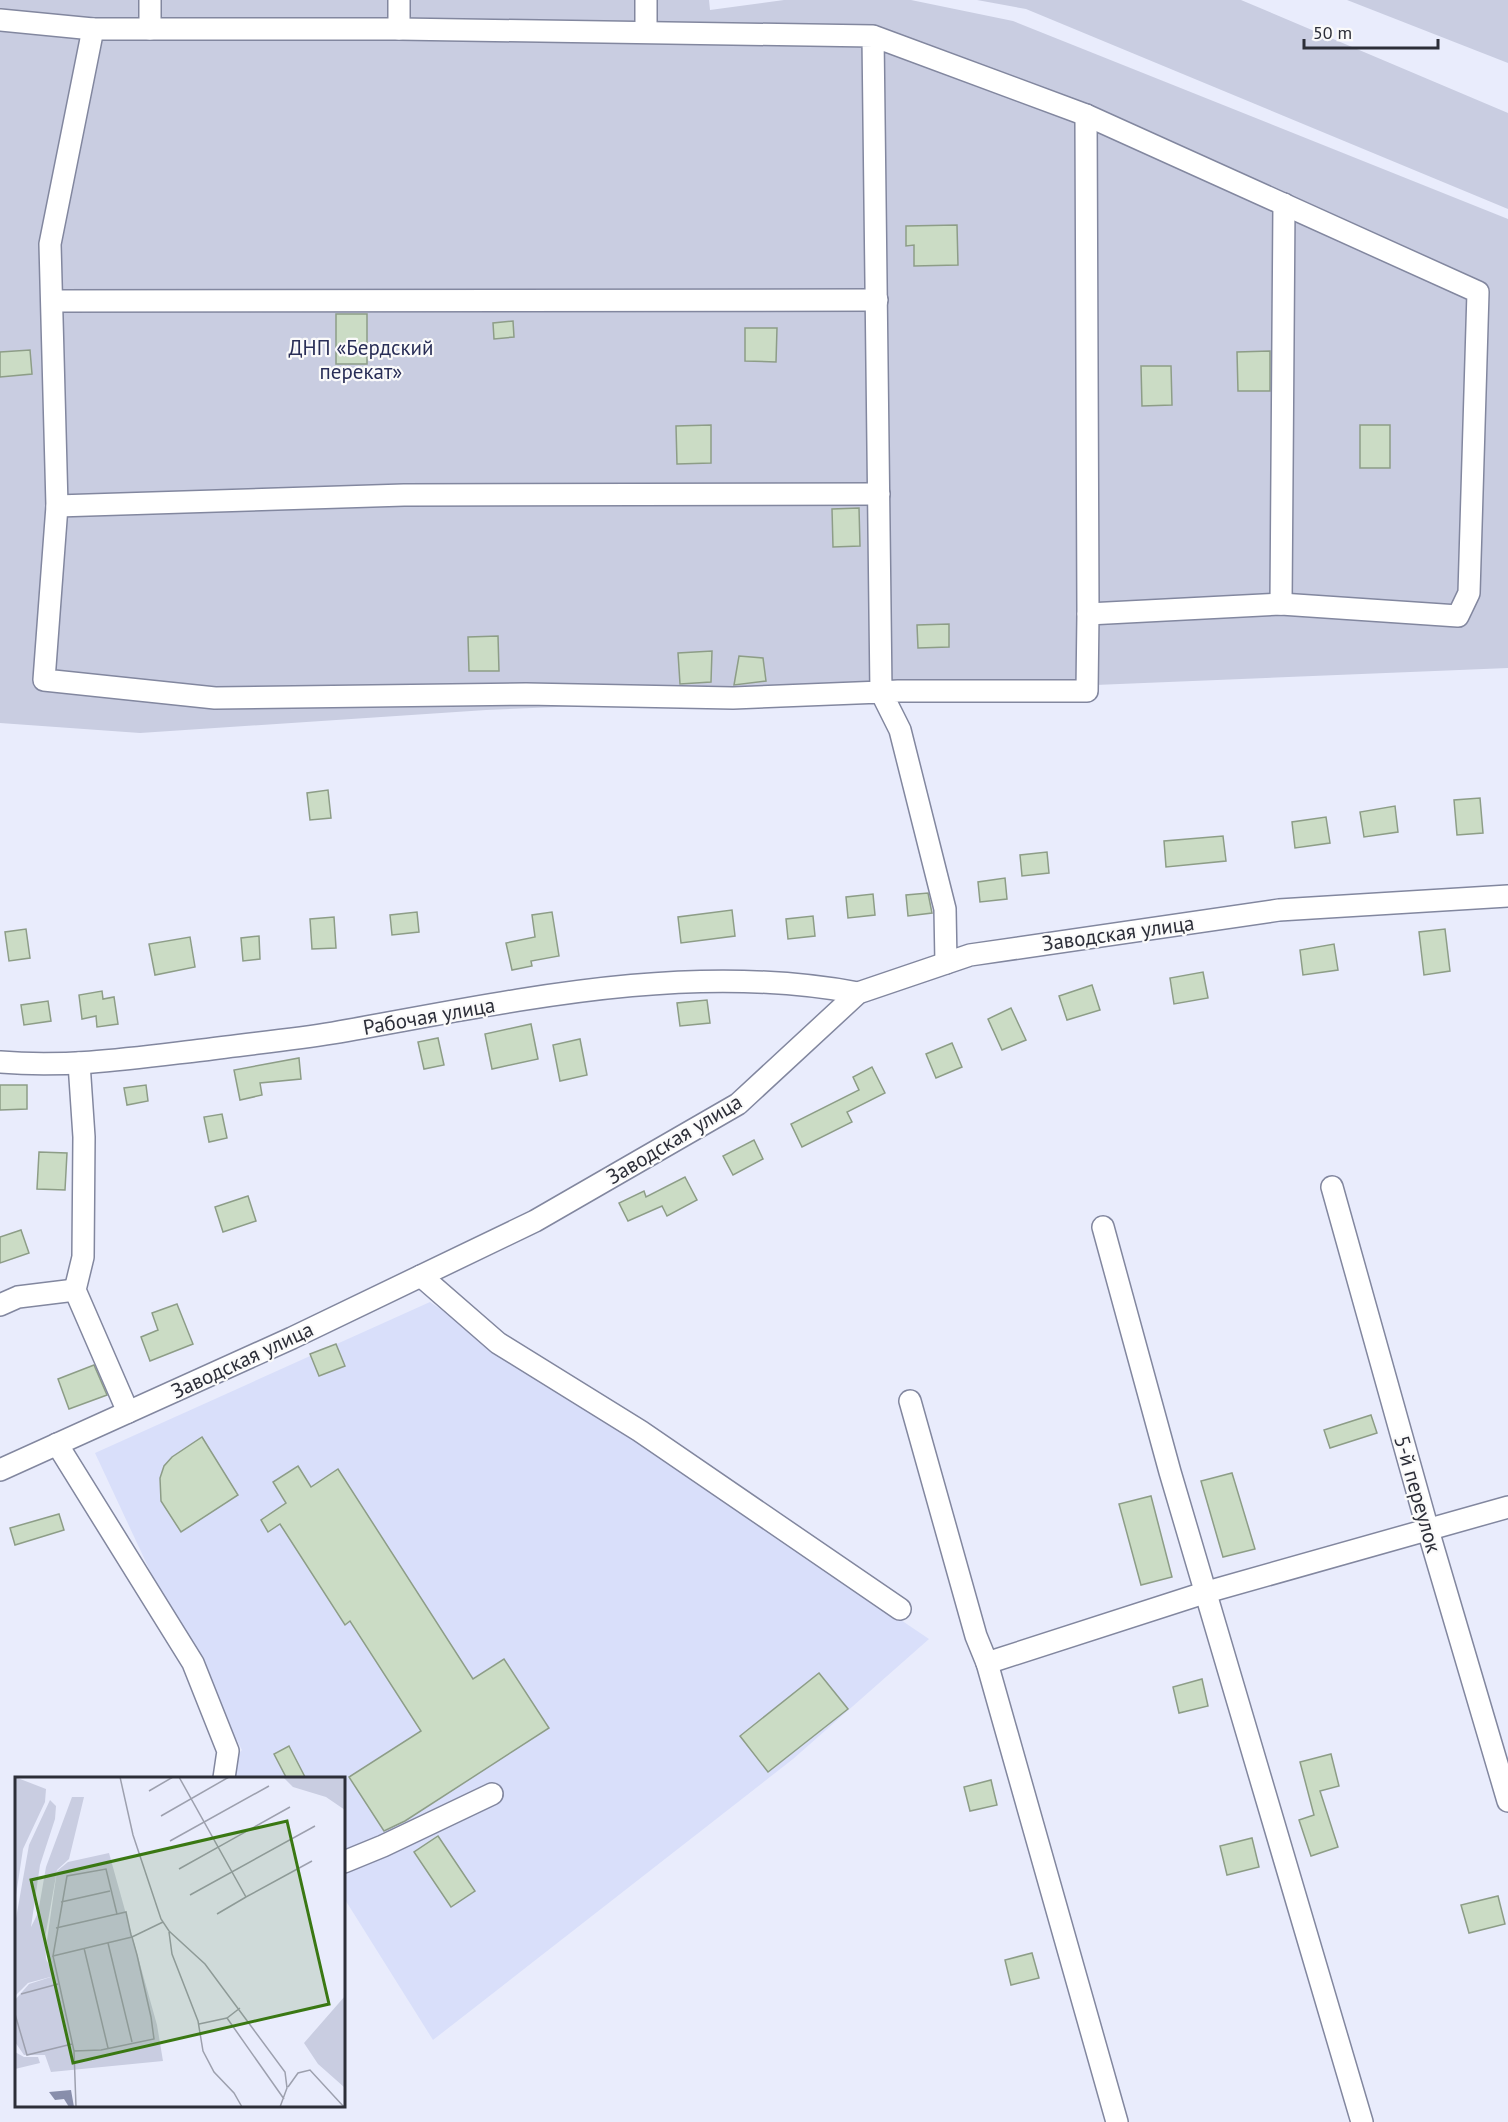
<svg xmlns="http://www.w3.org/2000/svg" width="1508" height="2122" font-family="'PT Sans',sans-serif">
<rect width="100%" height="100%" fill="#e9ecfc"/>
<path fill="#d9dffa" d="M430,1302L929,1639L793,1759L433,2040L344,1898V1778H215L242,1750L172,1618L95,1453Z"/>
<g fill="#c9cde1">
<path d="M0,0H709L710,10L784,0H911L1013,21L1508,219V668L486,710L140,733L0,723Z"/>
<path d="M977,0H1241L1508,113V209L1026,9Z"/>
<path d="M1347,0H1508V63Z"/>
</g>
<g fill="#cbdcc5" stroke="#8d9d87" stroke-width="1.5">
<path d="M957,225L958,265L914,266V245L906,246V226Z"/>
<rect x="336" y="314" width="31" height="50"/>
<path d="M513,321L514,337L494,339L493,323Z"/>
<path d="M745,328H777L776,362L745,361Z"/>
<path d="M30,350L32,374L0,377V352Z"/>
<path d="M1270,351V391H1238L1237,352Z"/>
<path d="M1141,366H1171L1172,405L1142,406Z"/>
<path d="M711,425V463L677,464L676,426Z"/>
<rect x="1360" y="425" width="30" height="43"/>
<path d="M859,508L860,546L833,547L832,509Z"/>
<path d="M949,624V647L918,648L917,625Z"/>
<path d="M498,636L499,671H469L468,637Z"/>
<path d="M712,651L711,682L680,684L678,653Z"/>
<path d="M739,656L763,658L766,681L734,685Z"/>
<path d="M328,790L331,818L310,820L307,793Z"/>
<path d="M1480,798L1483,833L1457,835L1454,800Z"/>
<path d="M1395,806L1398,832L1364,837L1360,812Z"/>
<path d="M1326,817L1330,843L1295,848L1292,822Z"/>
<path d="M1223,836L1226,861L1166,867L1164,841Z"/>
<path d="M1047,852L1049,873L1022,876L1020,855Z"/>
<path d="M1005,878L1007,899L980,902L978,882Z"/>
<path d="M928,893L932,913L908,916L906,895Z"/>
<path d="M873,894L875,915L848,918L846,897Z"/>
<path d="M732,910L735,936L681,943L678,917Z"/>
<path d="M417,912L419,932L392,935L390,915Z"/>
<path d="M552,912L559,956L531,961L532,966L512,970L506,943L535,937L532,915Z"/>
<path d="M813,916L815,936L788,939L786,919Z"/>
<path d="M334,917L336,948L312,949L310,919Z"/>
<path d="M26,929L30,958L9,961L5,932Z"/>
<path d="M1445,929L1450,971L1424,975L1419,932Z"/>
<path d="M259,936L260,959L243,961L241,938Z"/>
<path d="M190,937L195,967L155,975L149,944Z"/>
<path d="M1334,944L1338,970L1303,975L1300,950Z"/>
<path d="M1203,972L1208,998L1174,1004L1170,978Z"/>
<path d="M1092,985L1100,1010L1067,1020L1059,996Z"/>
<path d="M102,991L103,999L114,997L118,1024L97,1027L96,1016L82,1019L79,995Z"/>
<path d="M707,1000L710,1023L680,1026L677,1003Z"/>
<path d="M48,1001L51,1021L24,1025L21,1005Z"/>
<path d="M1011,1008L1026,1040L1002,1050L988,1019Z"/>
<path d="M531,1024L538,1059L492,1069L485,1034Z"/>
<path d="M438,1038L444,1065L424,1069L418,1042Z"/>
<path d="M580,1039L587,1075L560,1081L553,1045Z"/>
<path d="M952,1043L962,1067L936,1078L926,1054Z"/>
<path d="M299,1058L301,1079L260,1083L262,1095L240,1100L234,1070Z"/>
<path d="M872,1067L885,1093L847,1112L852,1122L802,1147L791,1124L859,1090L853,1077Z"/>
<path d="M0,1085H27V1109L0,1110Z"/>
<path d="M146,1085L148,1101L127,1105L124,1088Z"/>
<path d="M222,1114L227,1138L209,1142L204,1117Z"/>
<path d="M754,1140L763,1159L733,1175L723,1156Z"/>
<path d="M39,1152L67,1153L65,1190L37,1189Z"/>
<path d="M685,1177L697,1200L667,1216L662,1206L628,1221L619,1203L644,1191L646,1197Z"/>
<path d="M248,1196L256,1221L223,1232L215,1207Z"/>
<path d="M21,1230L29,1253L0,1263V1237Z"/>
<path d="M177,1304L193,1344L150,1361L141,1337L158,1330L152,1313Z"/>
<path d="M336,1344L345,1366L319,1376L310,1354Z"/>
<path d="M94,1365L107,1395L69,1409L58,1379Z"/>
<path d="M1371,1415L1377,1433L1330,1448L1324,1430Z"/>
<path d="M202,1437L238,1495L181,1532L161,1501L160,1478L164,1466L172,1457Z"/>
<path d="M298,1466L311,1487L338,1469L473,1679L504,1659L549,1728L405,1821L384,1831L349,1777L421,1731L350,1621L345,1625L280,1524L268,1532L261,1520L286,1503L273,1482Z"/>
<path d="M1232,1473L1255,1549L1223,1557L1201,1481Z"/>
<path d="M1151,1496L1172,1577L1141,1585L1119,1504Z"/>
<path d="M59,1514L64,1530L15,1545L10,1528Z"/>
<path d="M819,1673L848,1709L768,1772L740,1736Z"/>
<path d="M1202,1679L1208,1706L1179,1713L1173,1687Z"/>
<path d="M289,1746L306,1779H287L274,1754Z"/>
<path d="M1331,1754L1339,1786L1320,1791L1338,1847L1311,1856L1299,1820L1314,1815L1300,1762Z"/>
<path d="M991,1780L997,1805L970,1811L964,1787Z"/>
<path d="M438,1836L475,1891L451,1907L414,1852Z"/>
<path d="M1252,1838L1259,1867L1227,1875L1220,1846Z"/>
<path d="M1498,1896L1505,1924L1469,1933L1461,1905Z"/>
<path d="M1032,1953L1039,1978L1011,1985L1005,1960Z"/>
</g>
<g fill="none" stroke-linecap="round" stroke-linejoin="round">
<defs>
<g id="minor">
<path d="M399,0V29"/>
<path d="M646,0V32"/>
<path d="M0,20L93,29"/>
<path d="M150,29V0"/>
<path d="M873,36L399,29H93L50,244L57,506L44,680L215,698L526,694L733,698L881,692L898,691H1087L1088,614L1281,604L1458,616L1469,593L1478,292L1086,115L873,36L881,692L900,730L945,909L946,963"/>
<path d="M1086,115L1088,614"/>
<path d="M53,301L877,300"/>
<path d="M57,506L404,495L879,494"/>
<path d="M1281,604L1284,204"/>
<path d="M0,1062C69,1068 135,1058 203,1050C246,1044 290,1040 333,1033C506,1003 683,960 858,993"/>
<path d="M79,1063L84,1137L83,1257L75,1290L128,1412"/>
<path d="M1332,1187L1428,1530L1508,1801"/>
<path d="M1103,1227L1170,1472L1362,2122"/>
<path d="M421,1276L498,1343L640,1431L900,1609"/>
<path d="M0,1305L18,1297L75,1290"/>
<path d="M910,1401L976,1636L987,1663"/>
<path d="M57,1444L193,1663L228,1751L224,1778"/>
<path d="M0,1470L292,1338L535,1221L738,1104L858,993L970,955L1279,910L1508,896"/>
<path d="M344,1862L383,1846L492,1794"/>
<path d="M1117,2122L987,1663L1207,1592L1508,1507"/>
</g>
</defs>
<use href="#minor" stroke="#82879f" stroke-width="24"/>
<use href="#minor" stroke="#fff" stroke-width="21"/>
</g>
<g text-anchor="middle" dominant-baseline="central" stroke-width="4.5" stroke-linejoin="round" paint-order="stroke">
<g font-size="21" fill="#292e57" stroke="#fafafa">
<text x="361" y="347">ДНП «Бердский<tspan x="361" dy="24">перекат»</tspan></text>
</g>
<g font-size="21" fill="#2c2e38" stroke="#fafafa">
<text transform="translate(1118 933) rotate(-8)">Заводская улица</text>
<text transform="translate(429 1016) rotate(-10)">Рабочая улица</text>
<text transform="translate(674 1139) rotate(-31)">Заводская улица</text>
<text transform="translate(242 1360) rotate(-25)">Заводская улица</text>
<text transform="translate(1418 1494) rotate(74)">5-й переулок</text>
</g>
</g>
<g transform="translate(15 1777)">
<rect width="330" height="330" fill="#e9ecfc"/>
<path d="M0,0L31,12L30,25L8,72L0,125ZM268,0H330V33L311,20L278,10ZM57,20H69L54,82L42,93L30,161L31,182L36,192L32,163L42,94L53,85L94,76L142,248L148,284L36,295L30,278H9L0,265V223L14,207L39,199L13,206L0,219V147L14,68L35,23L41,29L40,42L25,88L16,150L23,136L31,90ZM330,219V310H329L303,287L289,266ZM0,275L9,280H23L25,286L0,292Z" fill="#c9cde1"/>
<path d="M56,313L59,330H54L49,322L40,323L34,315Z" fill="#888eab"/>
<path fill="none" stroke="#9da0ae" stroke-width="1.5" d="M105,0L118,58L146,142L154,154L190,187L270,295L272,311L265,330M164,0L231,120L297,84M134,14L158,0M146,39L214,0M155,64L254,9M164,92L275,30M175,118L300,49M46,125L95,114M202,137L231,120M41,151L102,137M154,155L157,177L183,244L188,274L199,295L219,316L227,330M93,166L117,265M69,171L93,271M38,179L59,274L86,273L139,262L136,240L122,178L117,160L116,158L111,135L102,137L91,92L52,99L38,179L117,160L148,145M6,217L43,207M0,237L12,278L57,267M212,241L269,322M184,247L212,241L225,231M59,274L61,330M273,310L283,296L295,293L329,330"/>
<path fill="#3a7813" fill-opacity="0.15" stroke="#3a7813" stroke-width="3" d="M272,44L314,227L58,286L16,103Z"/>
<rect width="330" height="330" fill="none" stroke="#2c2e38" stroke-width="3"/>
</g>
<path d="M1304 39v9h134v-9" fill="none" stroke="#2c2e38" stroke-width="3"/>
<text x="1313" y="39" font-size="18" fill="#2c2e38" stroke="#fafafa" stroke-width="4.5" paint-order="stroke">50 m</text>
</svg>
